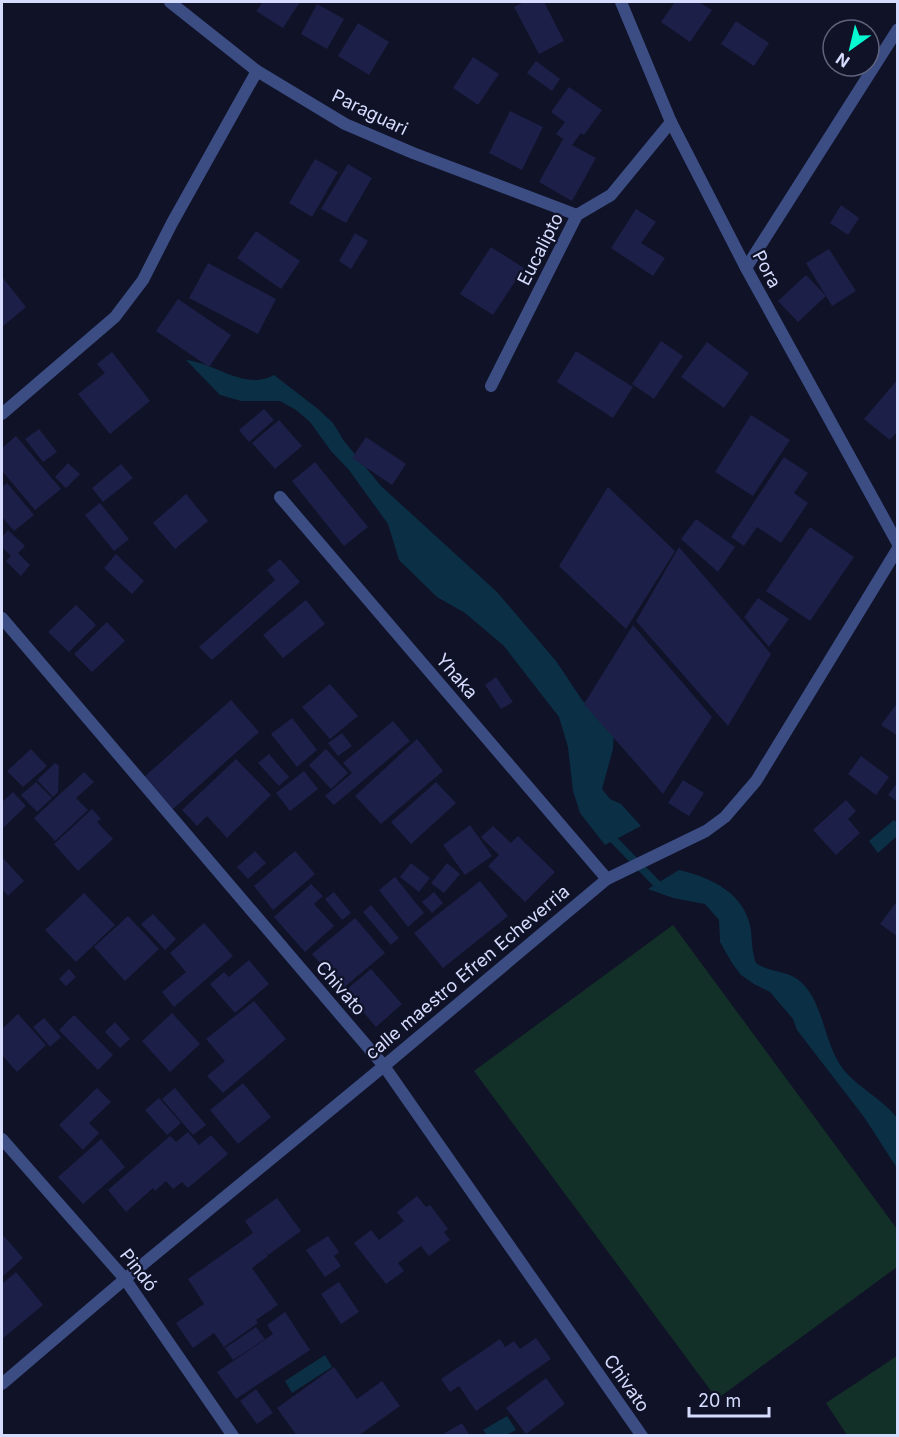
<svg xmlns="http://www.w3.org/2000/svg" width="899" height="1437" font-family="Inter,sans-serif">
<rect width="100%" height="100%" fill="#101227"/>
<g fill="#133028">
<path d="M673,925L897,1229V1267L717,1399L474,1071Z"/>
<path d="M897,1356V1435H847L826,1403Z"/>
</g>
<g fill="#0b2f44">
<path d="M186,360C215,363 245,391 274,375L318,409L333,423L344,441L381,486L497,592L556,661L582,700L614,733L613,749L602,789L610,799L621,804L641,826L605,845L580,813L573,791L568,747L559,717L504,646L465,613L437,597L399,560L388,524L349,470L331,451L310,422L296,410L280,401H241L220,395Z"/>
<path d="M894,820L897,823V836L878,853L869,841Z"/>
<path d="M679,870C712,878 745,893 751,930C752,942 752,952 756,963C769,973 789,970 802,983C824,1004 824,1044 843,1069C858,1088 883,1099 897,1118V1168L864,1117L797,1030L793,1019L770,992L754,984L741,975L732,963L720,942L719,920L705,904L673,898L648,889Z"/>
<path d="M325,1355L332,1367L292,1393L285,1381Z"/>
<path d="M507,1416L516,1430L506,1435H487L483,1430Z"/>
</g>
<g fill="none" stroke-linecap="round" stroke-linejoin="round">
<path stroke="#0b2f44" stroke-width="8" d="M608,834L658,885L666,888"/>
</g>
<g fill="#1c1f47">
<path d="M263,2H300L283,28L256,11Z"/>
<path d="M524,2H544L564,41L539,54L514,7Z"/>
<path d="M675,2H699L712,10L690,42L661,22Z"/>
<path d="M317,4L344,19L327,49L301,34Z"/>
<path d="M736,21L769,43L754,66L721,44Z"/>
<path d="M358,23L389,42L369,75L338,56Z"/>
<path d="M473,57L499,74L478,105L453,88Z"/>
<path d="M536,61L560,79L552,91L527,73Z"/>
<path d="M569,87L602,110L584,135L581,133L572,145L596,158L572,201L539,182L563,139L568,142L556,134L565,122L551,112Z"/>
<path d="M510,111L543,127L522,170L489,153Z"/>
<path d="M315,159L338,172L312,217L289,203Z"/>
<path d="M348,164L372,178L346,223L321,209Z"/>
<path d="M841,205L859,218L848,235L830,223Z"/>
<path d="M636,209L656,222L641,243L665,258L653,276L611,248Z"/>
<path d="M256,231L300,261L281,289L237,258Z"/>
<path d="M355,233L368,241L351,269L339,261Z"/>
<path d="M491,247L524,268L493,315L460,294Z"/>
<path d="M829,249L856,291L832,306L806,263Z"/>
<path d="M208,263L276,299L258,334L189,298Z"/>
<path d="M806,275L826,296L798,322L778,301Z"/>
<path d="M2,277L26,307L2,327Z"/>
<path d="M178,299L231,335L209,367L156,331Z"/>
<path d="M661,341L683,356L654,399L632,384Z"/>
<path d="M707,342L749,373L724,408L681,377Z"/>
<path d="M576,351L633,387L613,418L557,382Z"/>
<path d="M112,352L150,401L110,434L78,394L105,373L97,364Z"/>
<path d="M898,379V431L890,440L864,419Z"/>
<path d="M264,409L274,420L249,442L239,430Z"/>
<path d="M751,415L790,440L753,496L715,472Z"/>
<path d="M279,420L302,446L275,469L252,443Z"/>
<path d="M39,429L57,452L43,462L25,439Z"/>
<path d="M16,436L61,489L35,510L3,472L2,473V448Z"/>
<path d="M366,437L406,464L392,485L352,458Z"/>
<path d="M784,457L808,473L794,493L808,503L781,543L757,527L744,546L731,537Z"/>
<path d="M315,462L368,527L344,546L292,481Z"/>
<path d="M68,463L80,474L66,488L55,477Z"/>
<path d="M121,464L133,478L103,502L92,488Z"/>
<path d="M7,483L34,515L14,531L2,517V487Z"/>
<path d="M608,487L675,551L626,629L559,566Z"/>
<path d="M186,494L208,521L175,549L153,523Z"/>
<path d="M100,503L129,539L114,551L85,515Z"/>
<path d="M696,519L735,547L718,572L681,539Z"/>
<path d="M810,527L854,557L810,621L766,591Z"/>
<path d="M8,530L25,546L18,553L30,565L21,576L6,561L11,556L2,547V537Z"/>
<path d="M679,547L771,654L728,726L636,621Z"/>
<path d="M116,554L144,581L132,594L104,568Z"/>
<path d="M280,559L300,582L212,660L199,647L275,580L267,570Z"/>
<path d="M758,598L789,619L769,647L744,617Z"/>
<path d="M306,600L325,624L283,658L263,635Z"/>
<path d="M76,605L96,625L69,652L48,632Z"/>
<path d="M107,622L125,641L92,672L74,654Z"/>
<path d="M633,625L712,717L663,794L584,704Z"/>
<path d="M496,677L513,702L501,709L485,685Z"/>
<path d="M330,684L358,716L330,739L302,707Z"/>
<path d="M231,700L259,732L173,809L144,777Z"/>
<path d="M898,702V736L881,725Z"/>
<path d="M292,718L317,750L297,767L271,734Z"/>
<path d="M393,721L410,741L334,805L325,796L352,773L343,763Z"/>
<path d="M342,733L352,746L338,756L328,743Z"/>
<path d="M417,739L443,771L381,824L355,796Z"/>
<path d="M31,749L47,766L23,787L7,771Z"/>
<path d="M326,749L348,773L331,789L309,765Z"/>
<path d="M269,754L289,777L279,786L258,763Z"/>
<path d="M861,756L889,777L876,795L848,774Z"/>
<path d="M236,759L271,795L227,838L207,816L197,826L182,810Z"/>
<path d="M55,763L59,766L58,792L53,797L37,780Z"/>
<path d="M304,771L318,789L290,811L276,793Z"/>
<path d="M84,772L94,782L76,798L88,810L55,841L34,818Z"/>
<path d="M683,780L704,793L689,816L668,803Z"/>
<path d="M36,782L52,798L37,812L21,795Z"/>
<path d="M436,782L456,803L411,844L391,822Z"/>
<path d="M898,782V802L888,795Z"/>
<path d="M13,792L26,806L2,829V802Z"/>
<path d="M846,800L856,811L848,819L860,833L836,855L813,830Z"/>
<path d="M92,809L101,819L97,822L113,839L78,871L54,844Z"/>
<path d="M470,825L492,856L465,875L443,845Z"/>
<path d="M493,826L511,843L518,836L555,872L525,902L488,866L499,855L481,837Z"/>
<path d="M255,851L266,863L248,879L237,867Z"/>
<path d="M295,851L315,874L273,910L254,886Z"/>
<path d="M2,857L24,881L8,896L2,889Z"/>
<path d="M411,863L430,878L419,892L400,877Z"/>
<path d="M447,863L460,874L444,893L431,883Z"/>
<path d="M395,877L424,913L408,927L379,890Z"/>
<path d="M480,881L508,916L443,968L414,933Z"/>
<path d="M311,884L323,896L314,904L334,926L305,952L274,917Z"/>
<path d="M334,892L351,913L342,920L325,899Z"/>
<path d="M434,892L443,903L432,913L422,902Z"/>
<path d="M84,893L115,925L76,962L45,930Z"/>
<path d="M898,900V937L880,924Z"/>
<path d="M371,905L399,938L391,945L363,912Z"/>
<path d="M153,914L176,939L165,950L141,924Z"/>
<path d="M128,916L159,949L125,981L94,947Z"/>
<path d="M355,918L385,953L342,989L312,954Z"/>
<path d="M204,923L233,956L174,1007L162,992L186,972L170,953Z"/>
<path d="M249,960L269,984L235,1013L210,984L224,972L229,977Z"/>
<path d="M69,969L76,977L66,986L59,979Z"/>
<path d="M371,969L402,1004L376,1027L345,991Z"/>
<path d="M254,1001L286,1039L223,1093L207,1076L225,1061L206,1039Z"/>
<path d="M172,1013L200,1044L170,1072L142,1041Z"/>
<path d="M18,1014L46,1045L17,1072L2,1055V1029Z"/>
<path d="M74,1015L113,1055L98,1070L59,1030Z"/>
<path d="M44,1018L61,1037L50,1047L33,1027Z"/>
<path d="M115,1022L130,1039L120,1048L105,1032Z"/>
<path d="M243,1083L271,1117L238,1144L210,1110Z"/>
<path d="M97,1088L111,1102L89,1123L99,1133L83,1150L59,1125Z"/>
<path d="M175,1088L206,1125L193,1135L162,1099Z"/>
<path d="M159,1098L181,1123L167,1135L145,1110Z"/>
<path d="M188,1132L199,1145L211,1135L228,1154L188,1188L182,1182L173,1189L166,1181L155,1191L153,1188L126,1212L108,1190L170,1136L176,1142Z"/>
<path d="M101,1139L125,1167L83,1204L58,1177Z"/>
<path d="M417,1196L426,1207L430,1205L448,1229L444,1232L450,1240L429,1256L421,1246L398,1263L404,1271L386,1284L354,1243L371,1230L379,1240L404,1221L397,1212Z"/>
<path d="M277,1198L301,1231L268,1255L262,1247L268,1256L252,1268L278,1305L256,1320L258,1323L224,1347L214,1333L193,1348L176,1323L204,1304L188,1279L253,1233L245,1221Z"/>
<path d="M2,1234L23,1258L2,1277Z"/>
<path d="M328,1236L339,1252L334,1256L341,1266L325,1277L306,1250Z"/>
<path d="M16,1272L43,1305L2,1339V1284Z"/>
<path d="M339,1282L359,1312L341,1324L321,1294Z"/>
<path d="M285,1312L310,1350L236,1399L217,1372L273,1334L267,1325Z"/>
<path d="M256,1327L265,1339L233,1360L225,1348Z"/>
<path d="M536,1338L551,1359L476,1411L459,1386L450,1392L441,1379L500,1339L505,1347L514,1341L520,1349Z"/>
<path d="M334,1367L357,1399L382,1381L400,1406L358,1436H297L277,1408Z"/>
<path d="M546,1378L565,1404L526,1434L506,1408Z"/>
<path d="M256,1389L273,1413L257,1424L240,1401Z"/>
<path d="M462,1423L470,1436H444L443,1434Z"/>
</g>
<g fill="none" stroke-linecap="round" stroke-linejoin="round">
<g stroke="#3c4d84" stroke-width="12">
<path d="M170,2L257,71L345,124L413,153L577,215"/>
<path d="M621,2L671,122L746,268L898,544"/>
<path d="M746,268L898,29"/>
<path d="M491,386L577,215L611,195L671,122"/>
<path d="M2,414L115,317L143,280L172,223L257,71"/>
<path d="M280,497L607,879"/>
<path d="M2,618L384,1066L642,1436"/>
<path d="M2,1139L125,1279L233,1436"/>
<path d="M2,1384L125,1279L384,1066L607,879L706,831L725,817L756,781L898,548"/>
</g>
</g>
<g text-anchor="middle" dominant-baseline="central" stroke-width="4.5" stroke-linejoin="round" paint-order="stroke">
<g font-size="18" fill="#d6dcfe" stroke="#101227">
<text transform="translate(370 112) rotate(26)">Paraguari</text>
<text transform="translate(540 249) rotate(-63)">Eucalipto</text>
<text transform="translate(767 269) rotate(62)">Pora</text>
<text transform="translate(457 676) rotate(49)">Yhaka</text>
<text transform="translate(467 972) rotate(-40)">calle maestro Efren Echeverria</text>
<text transform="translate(341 988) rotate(49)">Chivato</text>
<text transform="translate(139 1270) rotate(52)">Pindó</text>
<text transform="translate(627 1383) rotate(55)">Chivato</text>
</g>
</g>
<rect width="899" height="1437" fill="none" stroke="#d6dcfe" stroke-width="6"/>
<g transform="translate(851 48) rotate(214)"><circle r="28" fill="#101227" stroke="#5f637d" stroke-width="1.5"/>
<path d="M0-4.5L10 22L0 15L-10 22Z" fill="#07f9d1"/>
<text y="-9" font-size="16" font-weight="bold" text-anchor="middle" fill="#d6dcfe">N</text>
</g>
<path d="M689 1407v9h80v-9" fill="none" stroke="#d6dcfe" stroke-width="3"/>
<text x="698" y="1407" font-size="18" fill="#d6dcfe" stroke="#101227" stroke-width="4.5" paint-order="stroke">20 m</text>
</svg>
